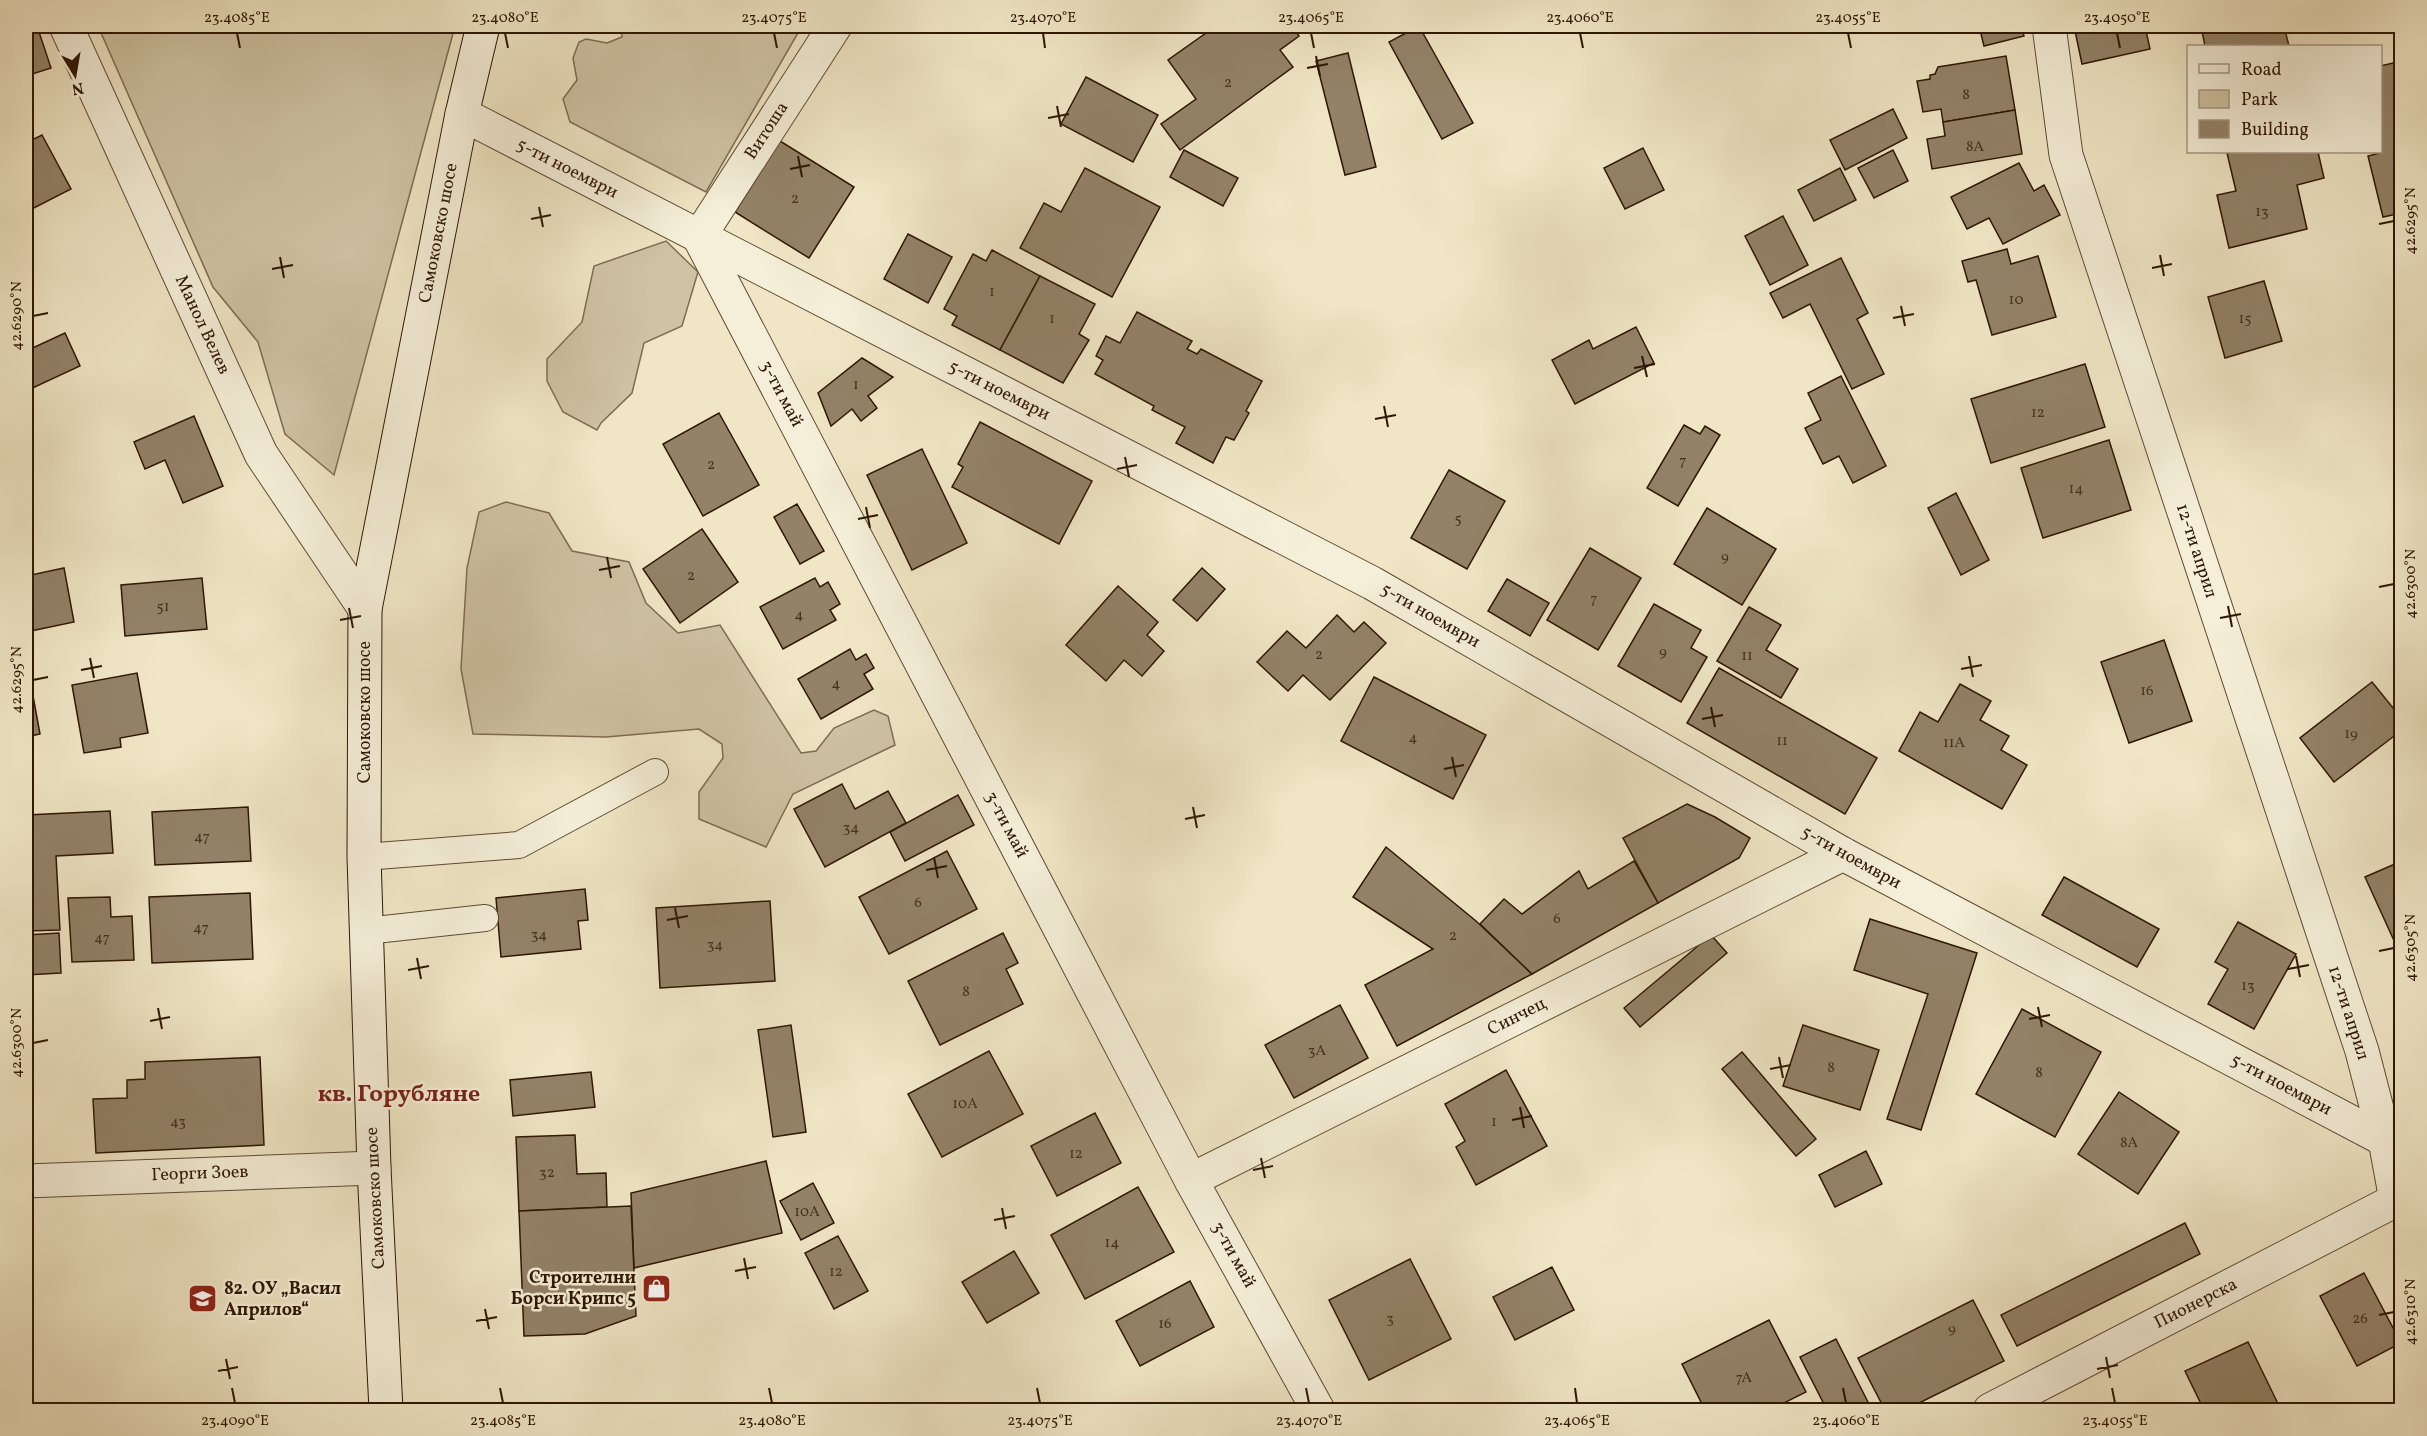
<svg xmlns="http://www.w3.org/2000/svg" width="2427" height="1436" font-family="Vollkorn,serif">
<rect width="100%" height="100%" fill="#f0e6c5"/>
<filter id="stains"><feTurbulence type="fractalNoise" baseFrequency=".00333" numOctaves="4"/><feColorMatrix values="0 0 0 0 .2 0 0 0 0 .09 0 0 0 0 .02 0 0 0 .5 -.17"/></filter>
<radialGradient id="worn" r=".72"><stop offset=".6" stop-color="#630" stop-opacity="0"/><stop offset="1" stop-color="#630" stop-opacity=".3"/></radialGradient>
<g fill="#cfc3a4" stroke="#7f6c54" stroke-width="1.5">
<path d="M98,26H455L334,475L285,434L258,342L213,287Z"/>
<path d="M621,26H802L706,192L570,122L563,99L577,80L573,58L579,42L586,39L607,43L622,37Z"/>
<path d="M666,241L698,272L682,326L644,343L632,393L601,423L597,430L563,412L547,381V359L582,322L594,266Z"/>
<path d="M506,502L549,513L572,551L629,562L646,603L678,633L720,625L801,753L816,751L834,728L874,710L888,716L895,745L793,794L766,847L699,819V792L723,758L722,744L699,729L606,737L473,734L461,669L467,568L479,512Z"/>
</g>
<g fill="#938268" stroke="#2f1604" stroke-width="1.5">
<path d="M26,26H37L51,68L26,76Z"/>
<path d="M1216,26H1292L1299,36L1280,50L1293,67L1180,150L1161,124L1196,99L1168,60Z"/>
<path d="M1419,26L1473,123L1442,139L1389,42Z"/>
<path d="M1979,26H2021L2024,36L1984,46Z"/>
<path d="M2074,26H2145L2150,49L2082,64Z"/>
<path d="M2201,26H2284L2289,46H2205Z"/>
<path d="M1348,53L1376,167L1345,175L1316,61Z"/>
<path d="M2006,56L2015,110L1943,122L1941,109L1923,112L1917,81L1930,79V75L1935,74L1938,67Z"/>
<path d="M2402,61V213L2383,217L2368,156L2380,153V66Z"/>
<path d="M1086,77L1158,115L1133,162L1061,124Z"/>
<path d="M1893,109L1907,138L1845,170L1830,140Z"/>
<path d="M2015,110L2022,154L1932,169L1927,139L1945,136L1943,122Z"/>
<path d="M42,135L71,189L26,212V143Z"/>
<path d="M780,141L854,187L809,258L735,212Z"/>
<path d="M1643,148L1664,190L1625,209L1604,168Z"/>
<path d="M1184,150L1238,178L1223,206L1170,177Z"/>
<path d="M1893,150L1908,181L1874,198L1858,168Z"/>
<path d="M2232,152H2318L2324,178L2297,185L2307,229L2229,248L2217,195L2236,191L2227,153Z"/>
<path d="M2019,163L2034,191L2044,185L2060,215L2003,244L1989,218L1967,229L1951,197Z"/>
<path d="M1085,168L1160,207L1112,297L1020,248L1044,203L1061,212Z"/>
<path d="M1840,168L1856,200L1814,221L1798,190Z"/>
<path d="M1783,216L1808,265L1770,285L1745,236Z"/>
<path d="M908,234L952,257L928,303L884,279Z"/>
<path d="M2007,249L2011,264L2038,256L2056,317L1992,335L1976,280L1968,282L1962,261Z"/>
<path d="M992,250L1040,276L1000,350L952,325L957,316L944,309L973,254L986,261Z"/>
<path d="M1841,258L1868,313L1857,319L1884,374L1852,389L1810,304L1783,318L1770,293Z"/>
<path d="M1040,276L1095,304L1079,334L1089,340L1063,383L1000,350Z"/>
<path d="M2264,281L2282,341L2225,358L2208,297Z"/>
<path d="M1137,312L1192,341L1187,349L1197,354L1201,349L1262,381L1246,411L1249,413L1234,440L1226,437L1213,463L1176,443L1185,427L1152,410L1154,406L1095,374L1103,360L1096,356L1106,336L1120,343Z"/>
<path d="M1636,327L1654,363L1575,404L1552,360L1589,340L1593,349Z"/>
<path d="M65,333L80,366L26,391V351Z"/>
<path d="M862,358L893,377L868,396L877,408L861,421L852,409L831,426L818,393Z"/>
<path d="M2085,364L2105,427L1991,463L1971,399Z"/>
<path d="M1841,376L1886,466L1853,483L1839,456L1823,464L1805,428L1821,420L1808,393Z"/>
<path d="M719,413L759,485L703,516L663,444Z"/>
<path d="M194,416L223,486L183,503L165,460L145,469L134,442Z"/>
<path d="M980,422L1092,481L1059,544L952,487L963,467L958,464Z"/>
<path d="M1684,425L1700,434L1705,426L1720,435L1678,506L1647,488Z"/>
<path d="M2109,440L2131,510L2043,538L2021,468Z"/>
<path d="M922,449L967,543L912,570L867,475Z"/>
<path d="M1449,470L1505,501L1467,569L1411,538Z"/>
<path d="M1956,493L1989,560L1961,575L1928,508Z"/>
<path d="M797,504L824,551L800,564L774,517Z"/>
<path d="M1707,508L1776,549L1742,605L1674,564Z"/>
<path d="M702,529L738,582L680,623L643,569Z"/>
<path d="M1590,548L1641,578L1598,650L1547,620Z"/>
<path d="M64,568L74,622L26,632V576Z"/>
<path d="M1202,568L1225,589L1197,621L1173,600Z"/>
<path d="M202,578L207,629L125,636L121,585Z"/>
<path d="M815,578L820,587L828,582L840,604L830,610L836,620L783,649L760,607Z"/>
<path d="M1507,579L1549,603L1530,636L1488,611Z"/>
<path d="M1118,586L1158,622L1147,635L1164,651L1142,676L1124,660L1106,681L1066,645Z"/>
<path d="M1654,604L1701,630L1691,648L1707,657L1681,702L1618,666Z"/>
<path d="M1749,607L1781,625L1766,650L1798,669L1781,698L1717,661Z"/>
<path d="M1337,615L1354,632L1364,622L1386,643L1330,700L1303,675L1288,691L1257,662L1287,631L1306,648Z"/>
<path d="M2164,640L2192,721L2129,743L2101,662Z"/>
<path d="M850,649L856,660L866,654L874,668L864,674L873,689L821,719L798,679Z"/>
<path d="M1719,668L1877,758L1845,814L1687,723Z"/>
<path d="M137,673L148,733L120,738L121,747L84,753L72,685Z"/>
<path d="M1374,677L1486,735L1453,799L1341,741Z"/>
<path d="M2372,682L2402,719V730L2334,782L2300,738Z"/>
<path d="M1960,684L1991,701L1980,720L2009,736L2001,750L2027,765L2002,809L1899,751L1920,712L1938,722Z"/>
<path d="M33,696L40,734L26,737V698Z"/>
<path d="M842,784L855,809L888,791L906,823L825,867L794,809Z"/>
<path d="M958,795L974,825L905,861L890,832Z"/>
<path d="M1687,804L1715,817L1750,838L1739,858L1658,903L1623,838Z"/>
<path d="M248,807L251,861L155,865L152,812Z"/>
<path d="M110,811L113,853L56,856L60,930L26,931V815Z"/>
<path d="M1386,847L1476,921L1532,974L1397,1046L1365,985L1433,949L1353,897Z"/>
<path d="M947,851L977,909L889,954L859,897Z"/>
<path d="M1634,861L1658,903L1532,974L1480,924L1504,899L1522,914L1579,871L1588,889Z"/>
<path d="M2402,861V956H2401L2365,877Z"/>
<path d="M2064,877L2159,929L2137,967L2042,915Z"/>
<path d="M585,889L588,920L578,921L581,949L501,957L496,898Z"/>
<path d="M250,893L253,959L152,963L149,897Z"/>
<path d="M110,897L111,917L132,916L134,960L72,962L68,898Z"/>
<path d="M770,901L775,981L660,988L656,908Z"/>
<path d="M1870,919L1977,953L1921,1130L1887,1119L1928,994L1854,970Z"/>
<path d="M2238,922L2296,954L2254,1029L2208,1004L2228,969L2215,962Z"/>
<path d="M59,933L61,973L26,975V935Z"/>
<path d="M1003,933L1018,963L1006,969L1023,1004L940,1045L908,981Z"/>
<path d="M1711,935L1727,953L1640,1027L1624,1008Z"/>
<path d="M1340,1005L1368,1058L1294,1098L1265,1045Z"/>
<path d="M2022,1009L2101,1052L2055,1137L1976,1094Z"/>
<path d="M791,1025L806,1132L773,1137L758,1030Z"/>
<path d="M1803,1025L1879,1050L1860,1110L1783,1086Z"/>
<path d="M989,1051L1023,1114L942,1157L908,1094Z"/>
<path d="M1742,1052L1816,1139L1796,1156L1722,1069Z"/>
<path d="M260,1057L264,1145L96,1153L93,1099L127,1098V1080L145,1079V1062Z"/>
<path d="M1506,1070L1547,1146L1476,1185L1456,1147L1465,1141L1445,1104Z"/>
<path d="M591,1072L595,1107L513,1116L510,1080Z"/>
<path d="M2119,1092L2179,1132L2138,1194L2078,1154Z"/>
<path d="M1095,1113L1121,1163L1057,1196L1031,1146Z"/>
<path d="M575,1135L577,1174L606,1173L607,1207L519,1211L516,1137Z"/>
<path d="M1866,1151L1882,1184L1835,1207L1819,1175Z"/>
<path d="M766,1161L782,1233L634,1268L631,1193Z"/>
<path d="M813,1183L834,1223L801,1240L780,1201Z"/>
<path d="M1138,1187L1174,1252L1085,1299L1051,1235Z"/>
<path d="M631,1206L636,1316L585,1334L524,1336L519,1211Z"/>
<path d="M2185,1223L2200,1254L2017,1346L2001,1315Z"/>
<path d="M838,1236L868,1291L834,1309L805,1253Z"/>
<path d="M1014,1251L1039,1293L987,1323L962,1282Z"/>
<path d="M1410,1259L1451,1339L1369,1380L1329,1300Z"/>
<path d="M1552,1267L1574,1310L1515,1340L1493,1297Z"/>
<path d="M2364,1273L2401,1343L2357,1366L2320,1296Z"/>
<path d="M1190,1281L1214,1327L1140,1366L1116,1321Z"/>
<path d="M1973,1300L2004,1361L1905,1410H1885L1858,1358Z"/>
<path d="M1769,1320L1806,1392L1770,1410H1705L1682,1364Z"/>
<path d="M1836,1339L1872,1410H1827L1800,1357Z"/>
<path d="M2248,1342L2281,1410H2204L2185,1371Z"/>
</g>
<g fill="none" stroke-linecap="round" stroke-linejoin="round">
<defs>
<g id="service">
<path d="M364,857L519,845L655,772"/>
<path d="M366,931L485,918"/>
</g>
<g id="minor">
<path d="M66,26L261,454L365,609"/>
<path d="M835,26L699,237L1191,1180L1318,1410"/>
<path d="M2049,26L2066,155L2362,1051L2385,1140L2396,1200L2402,1203"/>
<path d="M462,114L1372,583L1843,854L2385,1140H2402"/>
<path d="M1191,1180L1843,854"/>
<path d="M26,1181L374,1168"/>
<path d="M1990,1410L2396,1200L2402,1195"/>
</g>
<path id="secondary" d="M386,1410L374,1168L364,857L365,609L462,114L483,26"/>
</defs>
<use href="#service" stroke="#5f4a34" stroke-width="28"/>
<use href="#minor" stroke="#5f4a34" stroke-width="35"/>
<use href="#secondary" stroke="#2f1604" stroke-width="35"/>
<use href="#service" stroke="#f5efd9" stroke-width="26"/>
<use href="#minor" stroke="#f5efd9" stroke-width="33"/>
<use href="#secondary" stroke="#f5efd9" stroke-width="33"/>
</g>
<path fill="none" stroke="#2f1604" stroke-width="2" d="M237,33L240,48M505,33L508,48M774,33L777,48M1043,33L1045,48M1311,33L1314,48M1580,33L1583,48M1848,33L1851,48M2117,33L2120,48M1316,56L1320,76M1307,68L1328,64M1057,106L1061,127M1048,118L1069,114M798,156L802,177M790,169L810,165M539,207L543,227M531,219L551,215M2379,224L2394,221M2160,255L2164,276M280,257L284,278M2152,268L2172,264M272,269L293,265M1901,306L1905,326M33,316L48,313M1893,318L1914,314M1642,356L1647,377M1634,368L1655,364M1384,406L1388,427M1375,419L1396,415M1125,457L1129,477M1117,469L1137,465M866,507L870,528M858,519L878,515M607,557L611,578M599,570L620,566M2379,587L2394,584M2228,606L2232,627M349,608L353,628M2220,618L2241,614M340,620L361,616M1969,656L1973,677M90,658L94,678M1961,669L1982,665M81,670L102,666M33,680L48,677M1711,707L1715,727M1702,719L1723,715M1452,757L1456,777M1444,769L1464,765M1193,807L1197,828M1185,819L1205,815M934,857L938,878M926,870L947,866M675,908L679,928M667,920L688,916M2379,951L2394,948M2296,956L2300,977M417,958L421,979M2288,969L2309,965M408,970L429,966M2038,1007L2042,1027M158,1008L162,1029M2029,1019L2050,1015M150,1021L170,1017M33,1043L48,1040M1779,1057L1783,1078M1770,1069L1791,1065M1520,1107L1524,1128M1512,1120L1532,1116M1261,1158L1265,1178M1253,1170L1273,1166M1002,1208L1006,1229M994,1220L1015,1216M744,1258L748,1279M735,1271L756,1267M485,1309L489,1329M2379,1315L2394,1312M476,1321L497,1317M2106,1357L2110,1378M226,1359L230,1379M2097,1369L2118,1365M218,1371L238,1367M232,1388L235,1403M500,1388L503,1403M769,1388L772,1403M1037,1388L1040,1403M1306,1388L1309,1403M1575,1388L1577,1403M1843,1388L1846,1403M2112,1388L2115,1403"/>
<defs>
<symbol id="shop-square" viewBox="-11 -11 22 22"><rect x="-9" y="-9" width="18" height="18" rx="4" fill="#8f2418" stroke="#f5efd9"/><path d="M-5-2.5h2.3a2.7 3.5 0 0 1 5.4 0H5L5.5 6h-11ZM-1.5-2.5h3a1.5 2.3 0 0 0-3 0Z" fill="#fff"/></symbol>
<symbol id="school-square" viewBox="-11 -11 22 22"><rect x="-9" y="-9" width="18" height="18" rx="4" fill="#8f2418" stroke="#f5efd9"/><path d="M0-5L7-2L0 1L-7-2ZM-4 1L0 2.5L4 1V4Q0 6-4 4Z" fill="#fff"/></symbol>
</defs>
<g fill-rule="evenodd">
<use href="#shop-square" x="640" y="1272" width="33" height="33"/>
<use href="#school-square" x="186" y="1282" width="33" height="33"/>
</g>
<g text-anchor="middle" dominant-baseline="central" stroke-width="5" stroke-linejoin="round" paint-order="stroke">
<g font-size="15" fill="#48311d">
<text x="1228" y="83">2</text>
<text x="1966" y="95">8</text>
<text x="1975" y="147">8А</text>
<text x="795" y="199">2</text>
<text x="2262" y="212">13</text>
<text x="992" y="292">1</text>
<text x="2016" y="300">10</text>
<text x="1052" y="319">1</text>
<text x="2245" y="319">15</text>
<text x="856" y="385">1</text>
<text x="2038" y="413">12</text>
<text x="1683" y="461">7</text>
<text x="711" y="465">2</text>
<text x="2076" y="489">14</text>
<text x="1458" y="519">5</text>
<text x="1725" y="557">9</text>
<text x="691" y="576">2</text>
<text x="1594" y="599">7</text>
<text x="163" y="607">51</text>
<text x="799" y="615">4</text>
<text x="1663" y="652">9</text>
<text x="1319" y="655">2</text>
<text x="1747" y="656">11</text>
<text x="836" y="684">4</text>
<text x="2147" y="691">16</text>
<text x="2351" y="734">19</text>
<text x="1413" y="738">4</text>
<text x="1782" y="741">11</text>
<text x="1954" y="743">11А</text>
<text x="851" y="828">34</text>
<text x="202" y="837">47</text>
<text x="918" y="903">6</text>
<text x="1557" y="919">6</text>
<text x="201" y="928">47</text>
<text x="539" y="935">34</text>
<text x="1453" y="936">2</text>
<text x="102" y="938">47</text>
<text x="715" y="945">34</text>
<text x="2248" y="986">13</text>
<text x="966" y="992">8</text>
<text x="1317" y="1051">3А</text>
<text x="1831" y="1068">8</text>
<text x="2039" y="1073">8</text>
<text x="965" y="1104">10А</text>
<text x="178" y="1122">43</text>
<text x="1494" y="1122">1</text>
<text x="2129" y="1143">8А</text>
<text x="1076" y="1154">12</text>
<text x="547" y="1173">32</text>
<text x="807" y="1212">10А</text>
<text x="1112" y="1243">14</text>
<text x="836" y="1272">12</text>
<text x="1390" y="1319">3</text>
<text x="2360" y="1319">26</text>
<text x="1165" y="1324">16</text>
<text x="1952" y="1329">9</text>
<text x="1744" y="1378">7А</text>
</g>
<g font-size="18" fill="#2f1604" stroke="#f5efd9">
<text transform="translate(767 131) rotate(-57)">Витоша</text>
<text transform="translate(567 169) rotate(27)">5-ти ноември</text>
<text transform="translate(439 233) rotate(-79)">Самоковско шосе</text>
<text transform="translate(202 325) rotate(65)">Манол Велев</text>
<text transform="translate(999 391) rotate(27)">5-ти ноември</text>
<text transform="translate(781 394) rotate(62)">3-ти май</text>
<text transform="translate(2196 551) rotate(72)">12-ти април</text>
<text transform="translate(1430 616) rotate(30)">5-ти ноември</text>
<text transform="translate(365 712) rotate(-90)">Самоковско шосе</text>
<text transform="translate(1006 825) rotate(62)">3-ти май</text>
<text transform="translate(1851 858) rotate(29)">5-ти ноември</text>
<text transform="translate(2348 1013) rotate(72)">12-ти април</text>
<text transform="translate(1517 1017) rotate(-27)">Синчец</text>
<text transform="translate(2281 1085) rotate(28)">5-ти ноември</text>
<text transform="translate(200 1174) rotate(-2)">Георги Зоев</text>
<text transform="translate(376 1198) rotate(-93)">Самоковско шосе</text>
<text transform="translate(1233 1255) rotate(61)">3-ти май</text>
<text transform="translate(2196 1304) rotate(-27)">Пионерска</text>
</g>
<g font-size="18" font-weight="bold" fill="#2f1604" stroke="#f5efd9" text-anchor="end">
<text x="636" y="1278">Строителни<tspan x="636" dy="21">Борси Крипс 5</tspan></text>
<text x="224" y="1289" text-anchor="start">82. ОУ „Васил<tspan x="224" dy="21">Априлов“</tspan></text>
</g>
<g font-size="24" font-weight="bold" fill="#7a1f14" stroke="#f5efd9">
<text x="399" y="1095">кв. Горубляне</text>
</g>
</g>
<rect width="2427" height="1436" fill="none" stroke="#f0e6c5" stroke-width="66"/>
<rect x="2187" y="45" width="195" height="108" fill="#f5efd9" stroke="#a69884" stroke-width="1.5"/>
<rect x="2199" y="64" width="30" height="9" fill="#f5efd9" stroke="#a69884" stroke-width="1.5"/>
<text x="2241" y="75" font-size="18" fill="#2f1604">Road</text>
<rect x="2199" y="90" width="30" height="18" fill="#cfc3a4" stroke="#a69884" stroke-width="1.5"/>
<text x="2241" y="105" font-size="18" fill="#2f1604">Park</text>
<rect x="2199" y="120" width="30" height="18" fill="#938268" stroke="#a69884" stroke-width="1.5"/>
<text x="2241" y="135" font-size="18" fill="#2f1604">Building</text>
<g transform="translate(75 75) rotate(169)" stroke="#f5efd9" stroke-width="4.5" paint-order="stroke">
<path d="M0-4.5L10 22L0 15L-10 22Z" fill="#2f1604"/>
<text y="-9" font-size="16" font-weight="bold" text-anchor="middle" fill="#2f1604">N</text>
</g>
<rect x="33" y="33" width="2361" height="1370" fill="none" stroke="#2f1604" stroke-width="2"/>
<g font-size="15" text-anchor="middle" fill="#2f1604">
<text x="237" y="22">23.4085°E</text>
<text x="505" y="22">23.4080°E</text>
<text x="774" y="22">23.4075°E</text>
<text x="1043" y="22">23.4070°E</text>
<text x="1311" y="22">23.4065°E</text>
<text x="1580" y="22">23.4060°E</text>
<text x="1848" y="22">23.4055°E</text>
<text x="2117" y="22">23.4050°E</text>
<text transform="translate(2410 221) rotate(-90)" y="5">42.6295°N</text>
<text transform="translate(16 316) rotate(-90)" y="5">42.6290°N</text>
<text transform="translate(2410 584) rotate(-90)" y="5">42.6300°N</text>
<text transform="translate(16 680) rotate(-90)" y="5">42.6295°N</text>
<text transform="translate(2410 948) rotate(-90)" y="5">42.6305°N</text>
<text transform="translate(16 1043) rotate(-90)" y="5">42.6300°N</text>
<text transform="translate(2410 1312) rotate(-90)" y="5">42.6310°N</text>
<text x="235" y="1425">23.4090°E</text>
<text x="503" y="1425">23.4085°E</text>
<text x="772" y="1425">23.4080°E</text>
<text x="1040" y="1425">23.4075°E</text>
<text x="1309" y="1425">23.4070°E</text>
<text x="1577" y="1425">23.4065°E</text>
<text x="1846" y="1425">23.4060°E</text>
<text x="2115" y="1425">23.4055°E</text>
</g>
<rect width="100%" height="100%" filter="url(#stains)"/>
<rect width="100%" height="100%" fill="url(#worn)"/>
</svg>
